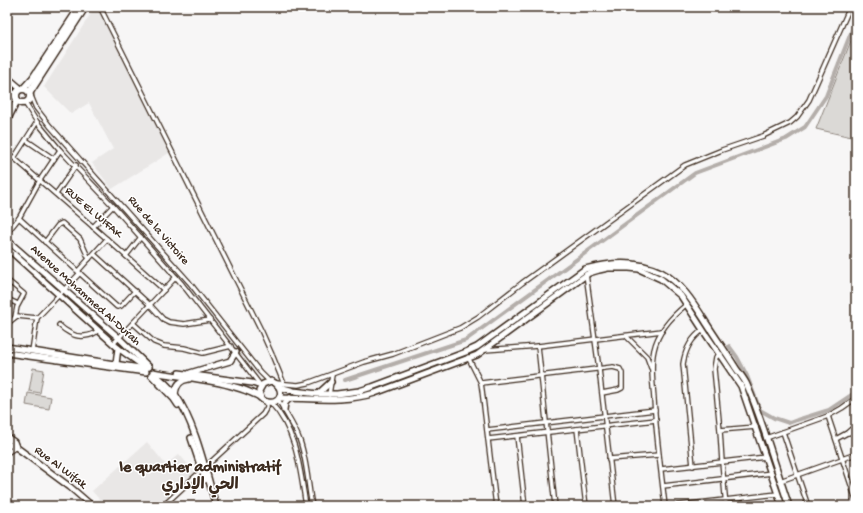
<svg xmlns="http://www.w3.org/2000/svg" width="863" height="513" font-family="'Gochi Hand','Playpen Sans Arabic',sans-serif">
<rect width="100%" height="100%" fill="#f7f6f6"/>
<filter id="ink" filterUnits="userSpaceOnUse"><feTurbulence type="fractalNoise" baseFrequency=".025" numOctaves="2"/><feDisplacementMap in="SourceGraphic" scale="8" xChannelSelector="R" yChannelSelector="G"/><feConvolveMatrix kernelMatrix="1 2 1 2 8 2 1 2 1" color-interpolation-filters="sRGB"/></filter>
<g filter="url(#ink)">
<g fill="#e9e7e6">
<path d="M95,7H101L169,153L112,189L92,163L113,149L89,103L71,114L44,87Z"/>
<path d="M147,442L166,465L179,454L196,474L162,506H105L92,491Z"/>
</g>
<g fill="#dbd9d6" stroke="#8b827a">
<path d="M856,28V138L816,129Z"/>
<path d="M33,368L44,370L40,393L29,391Z"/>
<path d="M28,393L51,397L49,409L26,405Z"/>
</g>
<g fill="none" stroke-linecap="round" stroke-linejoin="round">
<g stroke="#b4aeaa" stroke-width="4">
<path d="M729,346L737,357L747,376L760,410L774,418L789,423L797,420L829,410L856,392"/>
<path d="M345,380L466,340L695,173L786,139L805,127L826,96L856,20"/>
</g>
<defs>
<g id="street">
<path d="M100,7L261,330L273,357L284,384"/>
<path d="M31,96L36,108L50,126L189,282L260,372L269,381"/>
<path d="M25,103L37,122L60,150L113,206L182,284L261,386"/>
<path d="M26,140L54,159"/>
<path d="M7,154L14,158L107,239L164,290"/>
<path d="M14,158L37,122"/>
<path d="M56,194L76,165"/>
<path d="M19,218L117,307L121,306L135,291"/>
<path d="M93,227L113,206"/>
<path d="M7,233L19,218L40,180L60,150"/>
<path d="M45,242L58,225L62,223L80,239L89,259"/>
<path d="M94,254L150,305L163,319L169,322L184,324L210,320"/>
<path d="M126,256L141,237"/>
<path d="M78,271L107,239"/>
<path d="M586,274L599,369L615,506"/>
<path d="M7,280L24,294L17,307L15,317"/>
<path d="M7,299L18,304"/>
<path d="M133,323L154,342L164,346L184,348L203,353L231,346"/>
<path d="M7,324L17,316L37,318"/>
<path d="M59,325C62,328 66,331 70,333C78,338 92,337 98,330"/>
<path d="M626,336L647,357L651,368"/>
<path d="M113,344L176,277"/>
<path d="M538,346L555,506"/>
<path d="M485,350L538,346L662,331"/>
<path d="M32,351L37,318L80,273"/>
<path d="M721,354L716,357L714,369L720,430L722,462L726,506"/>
<path d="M468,357L481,383L482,390L496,506"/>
<path d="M276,383L298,385L308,383L364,362L393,354L460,328L478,317L522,283L685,165L722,150L763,136L790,123L797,117L809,100L850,7"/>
<path d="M481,383L613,367L620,369L622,373V388L618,390L602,393"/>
<path d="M329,395L332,375"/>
<path d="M278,399C285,413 295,426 300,441C307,461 308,485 312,506"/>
<path d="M271,403C297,431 300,469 306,506"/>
<path d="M828,416L856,500"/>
<path d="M577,429L586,506"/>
<path d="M487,430L655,410"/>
<path d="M720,430L756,427"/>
<path d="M783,432L808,506"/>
<path d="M848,433L856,431"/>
<path d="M517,436L525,506"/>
<path d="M766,438L828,416L842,408L856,398"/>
<path d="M488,439L656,420"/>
<path d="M836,439L847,433L856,425"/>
<path d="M7,453L16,447"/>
<path d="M609,459L659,455"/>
<path d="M693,466L683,364C685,351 691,338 703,330"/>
<path d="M661,469L766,457"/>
<path d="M780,481L856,454"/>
<path d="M663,486L772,473"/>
<path d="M163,506L263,414L267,407V402"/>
<path d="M665,506C661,470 656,435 654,399C653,383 650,366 654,350C658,331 672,316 687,304"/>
<path d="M671,506L778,494"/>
</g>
<g id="secondary">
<path d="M7,77L21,89"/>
<path d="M7,86L16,98"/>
<path d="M7,240L119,338L149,367"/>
<path d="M7,248L118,348L146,368"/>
<path d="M7,347L146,369"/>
<path d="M7,353L146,372"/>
<path d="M116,364L118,348"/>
<path d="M153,372C180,377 209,379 235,387C243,389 250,392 258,396C261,398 264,402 268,402C282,405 286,386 271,381L263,384L259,391L261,398"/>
<path d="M153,373C161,379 169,386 175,394C195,422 206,472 216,506"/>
<path d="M179,373L252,383L261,386"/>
<path d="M190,373L230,361L236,352"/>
<path d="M151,375L174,399L178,405"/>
<path d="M279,387L294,391L318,394H337L359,391L372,387L466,352L477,347L585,269C610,262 637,260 661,272C682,283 695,305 707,324C716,338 725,351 734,365C738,372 744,378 747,385C764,424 775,466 789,506"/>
<path d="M319,393L331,382"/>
<path d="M175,394C176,385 180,380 189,379"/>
<path d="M279,398C311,398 343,403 375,393L477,355L589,273L599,270L608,268H629L639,269L661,279L681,296L705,333L741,386L782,506"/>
<path d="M284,410L285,403L290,398"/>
<path d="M7,437L14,442L16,447"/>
<path d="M191,438L205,480"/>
<path d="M7,444L16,447L70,487L92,506"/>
</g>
<g id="highway">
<path d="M24,88L33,78L80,7"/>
<circle cx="23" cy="96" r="7"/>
<path d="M30,92L85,7"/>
<path d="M7,120L17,100"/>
</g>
</defs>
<use href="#street" stroke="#3b2a1e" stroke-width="6"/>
<use href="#secondary" stroke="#3b2a1e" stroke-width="8"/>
<use href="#highway" stroke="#3b2a1e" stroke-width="9"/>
<use href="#street" stroke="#fff" stroke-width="3.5"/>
<use href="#secondary" stroke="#fff" stroke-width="5"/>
<use href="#highway" stroke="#fff" stroke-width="6"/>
</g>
</g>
<g text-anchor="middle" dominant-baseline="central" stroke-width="3" stroke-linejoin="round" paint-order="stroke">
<g font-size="12" fill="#3b2a1e" stroke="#fff">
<text transform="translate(93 213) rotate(41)">RUE EL WIFAK</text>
<text transform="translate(158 231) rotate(49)">Rue de la Victoire</text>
<text transform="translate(85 296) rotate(42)">Avenue Mohammed Al-Durah</text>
<text transform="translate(60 468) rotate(37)">Rue Al Wifak</text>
</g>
<g font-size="16" font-weight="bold" fill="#3b2a1e" stroke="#fff">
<text x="200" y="468">le quartier administratif<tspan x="200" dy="18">الحي الإداري</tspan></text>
</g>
</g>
<rect width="863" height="513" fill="none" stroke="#fff" stroke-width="24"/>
<rect x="12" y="12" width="839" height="489" fill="none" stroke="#3b2a1e" stroke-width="1.5" filter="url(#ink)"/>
</svg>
